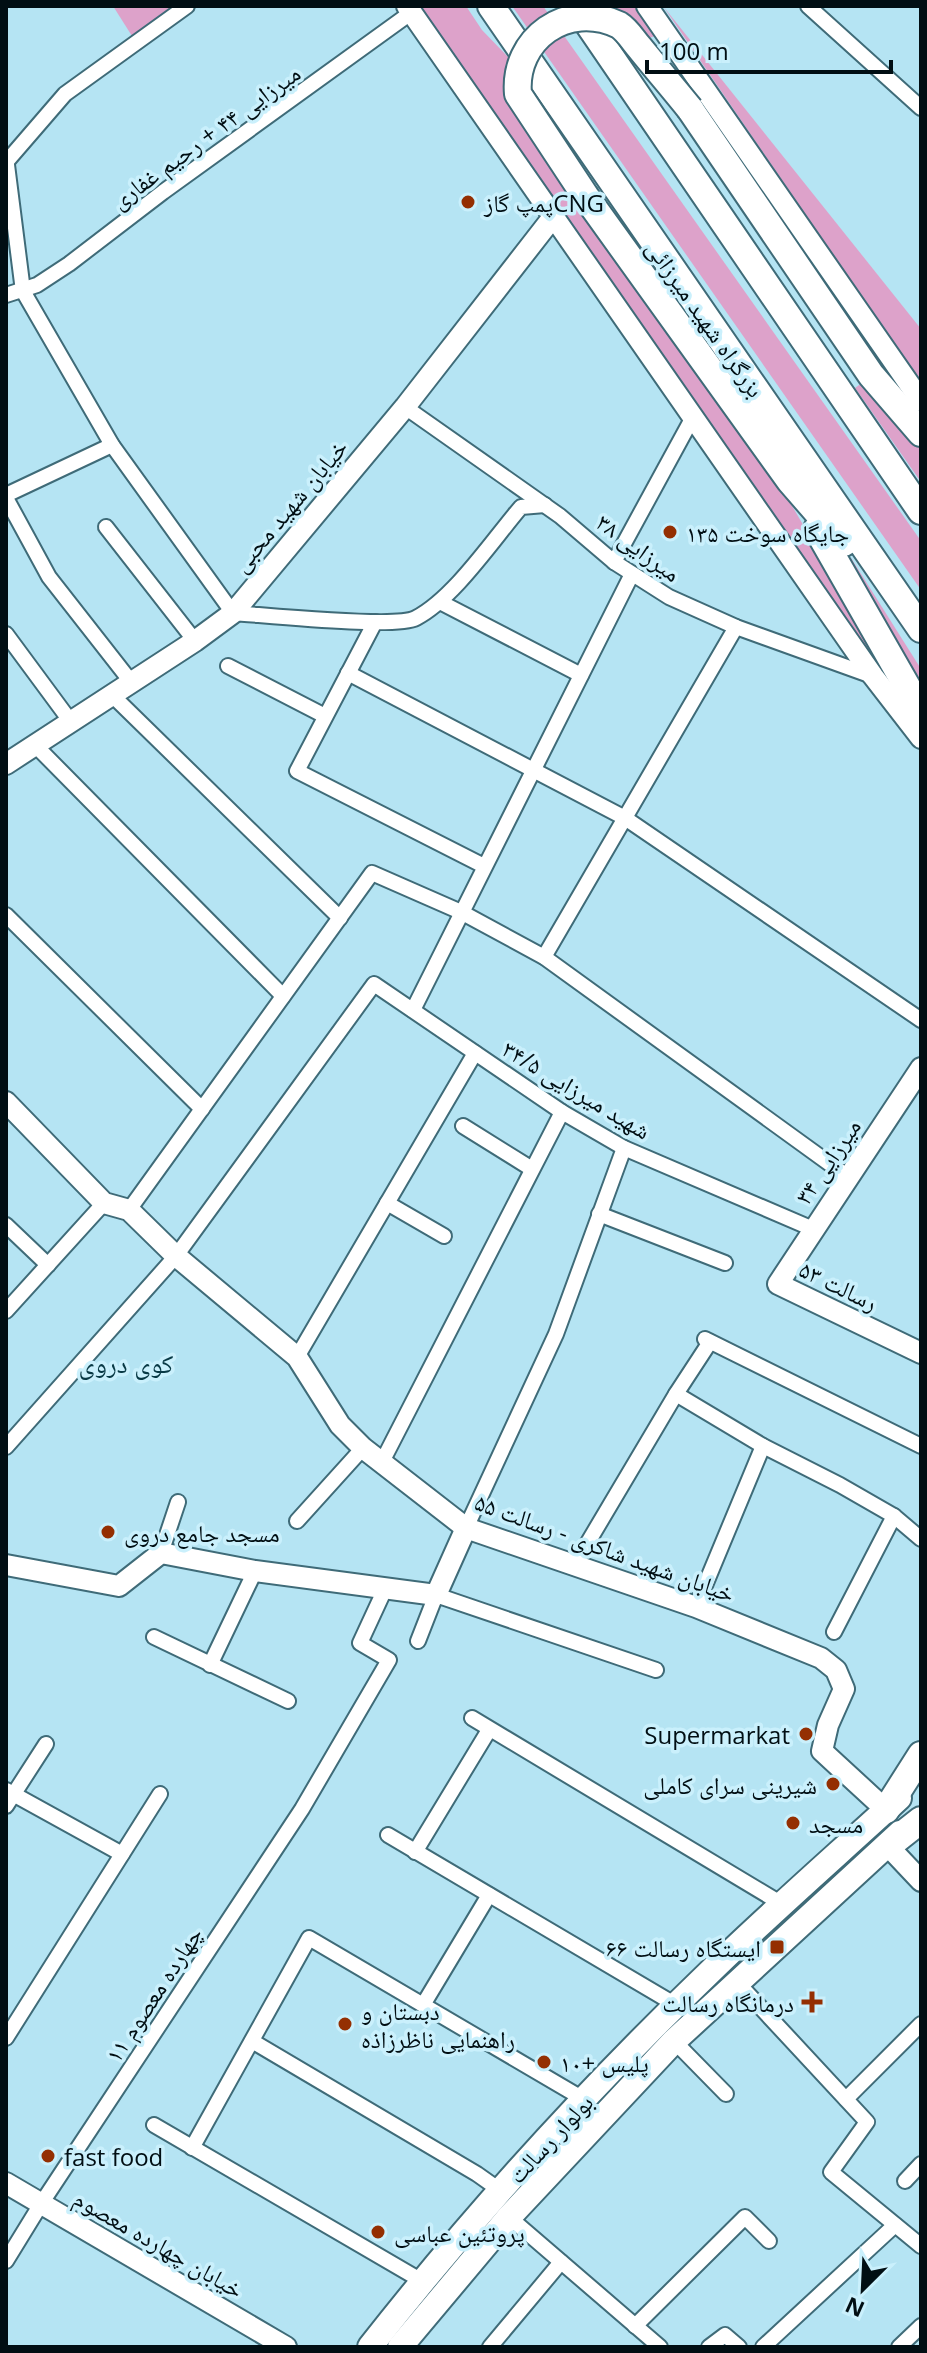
<svg xmlns="http://www.w3.org/2000/svg" width="927" height="2353" font-family="'Open Sans','Noto Naskh Arabic',sans-serif">
<rect width="100%" height="100%" fill="#b5e4f3"/>
<g fill="#dda2ca">
<path d="M113,6H175L132,36Z"/>
<path d="M420,6H466L482,30L510,59L687,327L876,649L870,655Z"/>
<path d="M512,6H543L921,541V590Z"/>
<path d="M592,6H638L658,35L620,48Z"/>
<path d="M663,6L921,329V384Z"/>
<path d="M866,380L921,446V482L855,388Z"/>
<path d="M851,558L921,669V699L845,567Z"/>
</g>
<g fill="none" stroke-linecap="round" stroke-linejoin="round">
<defs>
<g id="street">
<path d="M808,6L921,108"/>
<path d="M6,157L23,291L112,445L233,613C264,615 396,629 416,618C454,598 492,541 521,507L545,505"/>
<path d="M8,160L65,94L187,6"/>
<path d="M6,295L37,285L69,264L163,192L412,12"/>
<path d="M405,407L560,516L614,562L669,597L736,627L872,676"/>
<path d="M6,495L112,445"/>
<path d="M6,498L49,577L132,683"/>
<path d="M106,527L195,641"/>
<path d="M614,562L693,417"/>
<path d="M440,602L581,675"/>
<path d="M375,622L297,771L484,866"/>
<path d="M6,634L71,722"/>
<path d="M228,666L325,716"/>
<path d="M348,673L625,818L921,1020"/>
<path d="M112,695L340,918"/>
<path d="M35,745L283,996"/>
<path d="M6,915L202,1109"/>
<path d="M544,957L736,627"/>
<path d="M413,1010L632,574"/>
<path d="M463,1126L532,1169"/>
<path d="M387,1203L444,1236"/>
<path d="M129,1210L372,873L461,912L544,957L848,1177"/>
<path d="M599,1214L725,1263"/>
<path d="M6,1225L48,1265"/>
<path d="M6,1311L104,1203"/>
<path d="M705,1339L921,1446"/>
<path d="M297,1357L475,1053"/>
<path d="M676,1394L763,1446L840,1485L894,1516L921,1539"/>
<path d="M6,1447L176,1256L374,984L562,1112L624,1148L813,1229"/>
<path d="M382,1462L562,1112"/>
<path d="M297,1521L363,1448"/>
<path d="M466,1528L556,1334L624,1148"/>
<path d="M161,1553L178,1502"/>
<path d="M574,1566L676,1394L710,1342"/>
<path d="M696,1607L763,1446"/>
<path d="M834,1632L894,1516"/>
<path d="M154,1637L288,1701"/>
<path d="M418,1641L436,1595L656,1670"/>
<path d="M210,1665L255,1571"/>
<path d="M472,1718L782,1904"/>
<path d="M6,1790L122,1854"/>
<path d="M6,1806L46,1744"/>
<path d="M388,1835L676,2005"/>
<path d="M415,1852L489,1730"/>
<path d="M737,1982L867,2122L831,2172L921,2246"/>
<path d="M423,2005L489,1895"/>
<path d="M6,2038L160,1794"/>
<path d="M252,2041L477,2174L501,2191"/>
<path d="M674,2041L726,2094"/>
<path d="M846,2099L921,2024"/>
<path d="M154,2125L422,2281"/>
<path d="M192,2148L309,1938L585,2100"/>
<path d="M905,2181L921,2164"/>
<path d="M509,2217L660,2347"/>
<path d="M6,2261L41,2204L302,1809L389,1660L360,1643L385,1589"/>
<path d="M635,2326L745,2217L769,2241"/>
<path d="M490,2347L561,2262"/>
<path d="M709,2347L725,2335L739,2347"/>
<path d="M763,2347L895,2225"/>
<path d="M899,2347L921,2326"/>
</g>
<g id="secondary">
<path d="M407,6L873,676L921,738"/>
<path d="M647,6L921,401"/>
<path d="M6,764L195,641L233,613L405,407L553,217"/>
<path d="M921,1068L778,1284L921,1353"/>
<path d="M6,1102L104,1203L129,1210L176,1256L297,1357L340,1425L363,1448L466,1528L696,1607L821,1658L836,1670L844,1689L828,1725L822,1751L886,1810"/>
<path d="M6,1565L119,1586L161,1553L255,1571L436,1595L466,1528"/>
<path d="M888,1846L921,1881"/>
<path d="M6,2183L286,2347"/>
</g>
<g id="primary">
<path d="M370,2347C475,2213 592,2085 716,1966C775,1909 838,1854 899,1798"/>
<path d="M400,2347L509,2217L674,2041L900,1833"/>
</g>
<g id="highway">
<path d="M491,6L921,629"/>
<path d="M576,6L921,511"/>
<path d="M690,109L871,375L921,433"/>
<path d="M586,197L790,481L844,543"/>
<path d="M817,529L921,711"/>
<path d="M886,1810L921,1755"/>
<path d="M888,1846L921,1820"/>
</g>
</defs>
<use href="#street" stroke="#3f6b78" stroke-width="18"/>
<use href="#secondary" stroke="#3f6b78" stroke-width="24"/>
<use href="#primary" stroke="#3f6b78" stroke-width="28"/>
<use href="#highway" stroke="#3f6b78" stroke-width="30"/>
<use href="#street" stroke="#fff" stroke-width="14"/>
<use href="#secondary" stroke="#fff" stroke-width="20"/>
<use href="#primary" stroke="#fff" stroke-width="24"/>
<use href="#highway" stroke="#fff" stroke-width="26"/>
<defs>
<path id="highway-bridge" d="M586,197L518,94C513,39 567,0 619,25C627,30 633,40 639,47C656,68 673,88 690,109"/>
</defs>
<use href="#highway-bridge" stroke="#3f6b78" stroke-width="30" stroke-linecap="butt"/>
<use href="#highway-bridge" stroke="#fff" stroke-width="26"/>
</g>
<g fill="#942f02" stroke="#caf0fc" stroke-width="3">
<circle cx="468" cy="202" r="8"/>
<circle cx="670" cy="532" r="8"/>
<circle cx="108" cy="1532" r="8"/>
<circle cx="806" cy="1734" r="8"/>
<circle cx="833" cy="1784" r="8"/>
<circle cx="793" cy="1823" r="8"/>
<rect x="769" y="1939" width="16" height="16" rx="4"/>
<path d="M808 1990h8v8h8v8h-8v8h-8v-8h-8v-8h8z"/>
<circle cx="345" cy="2024" r="8"/>
<circle cx="544" cy="2062" r="8"/>
<circle cx="48" cy="2156" r="8"/>
<circle cx="378" cy="2232" r="8"/>
</g>
<g text-anchor="middle" dominant-baseline="central" stroke-width="7" stroke-linejoin="round" paint-order="stroke">
<g font-size="24" fill="#010e13" stroke="#caf0fc">
<text transform="translate(205 136) rotate(-36)">میرزایی ۴۴ + رحیم غفاری</text>
<text transform="translate(706 318) rotate(55)">بزرگراه شهید میرزائی</text>
<text transform="translate(289 505) rotate(-50)">خیابان شهید محبی</text>
<text transform="translate(639 547) rotate(36)">میرزایی ۳۸</text>
<text transform="translate(577 1089) rotate(31)">شهید میرزایی ۳۴/۵</text>
<text transform="translate(827 1161) rotate(-56)">میرزایی ۳۴</text>
<text transform="translate(839 1285) rotate(26)">رسالت ۵۳</text>
<text transform="translate(605 1547) rotate(20)">خیابان شهید شاکری - رسالت ۵۵</text>
<text transform="translate(153 1994) rotate(-57)">چهارده معصوم ۱۱</text>
<text transform="translate(550 2138) rotate(-47)">بولوار رسالت</text>
<text transform="translate(159 2243) rotate(30)">خیابان چهارده معصوم</text>
</g>
<g font-size="24" fill="#010e13" stroke="#caf0fc" text-anchor="start">
<text x="484" y="202">پمپ گازCNG</text>
<text x="686" y="532">جایگاه سوخت ۱۳۵</text>
<text x="124" y="1532">مسجد جامع دروی</text>
<text x="790" y="1734" text-anchor="end">Supermarkat</text>
<text x="817" y="1784" text-anchor="end">شیرینی سرای کاملی</text>
<text x="809" y="1823">مسجد</text>
<text x="761" y="1947" text-anchor="end">ایستگاه رسالت ۶۶</text>
<text x="794" y="2002" text-anchor="end">درمانگاه رسالت</text>
<text x="361" y="2010">دبستان و<tspan x="361" dy="28">راهنمایی ناظرزاذه</tspan></text>
<text x="560" y="2062">پلیس +۱۰</text>
<text x="64" y="2156">fast food</text>
<text x="394" y="2232">پروتئین عباسی</text>
</g>
<g font-size="26" fill="#083945" stroke="#caf0fc">
<text x="126" y="1363">کوی دروی</text>
</g>
</g>
<rect width="927" height="2353" fill="none" stroke="#010e13" stroke-width="16"/>
<g transform="translate(863 2289) rotate(204)" stroke="#caf0fc" stroke-width="6" paint-order="stroke">
<path d="M0-6L14 30L0 20L-14 30Z" fill="#010e13"/>
<text y="-12" font-size="22" font-weight="bold" text-anchor="middle" fill="#010e13">N</text>
</g>
<path d="M647 60v12h244v-12" fill="none" stroke="#010e13" stroke-width="4"/>
<text x="659" y="60" font-size="24" fill="#010e13" stroke="#caf0fc" stroke-width="6" paint-order="stroke">100 m</text>
</svg>
